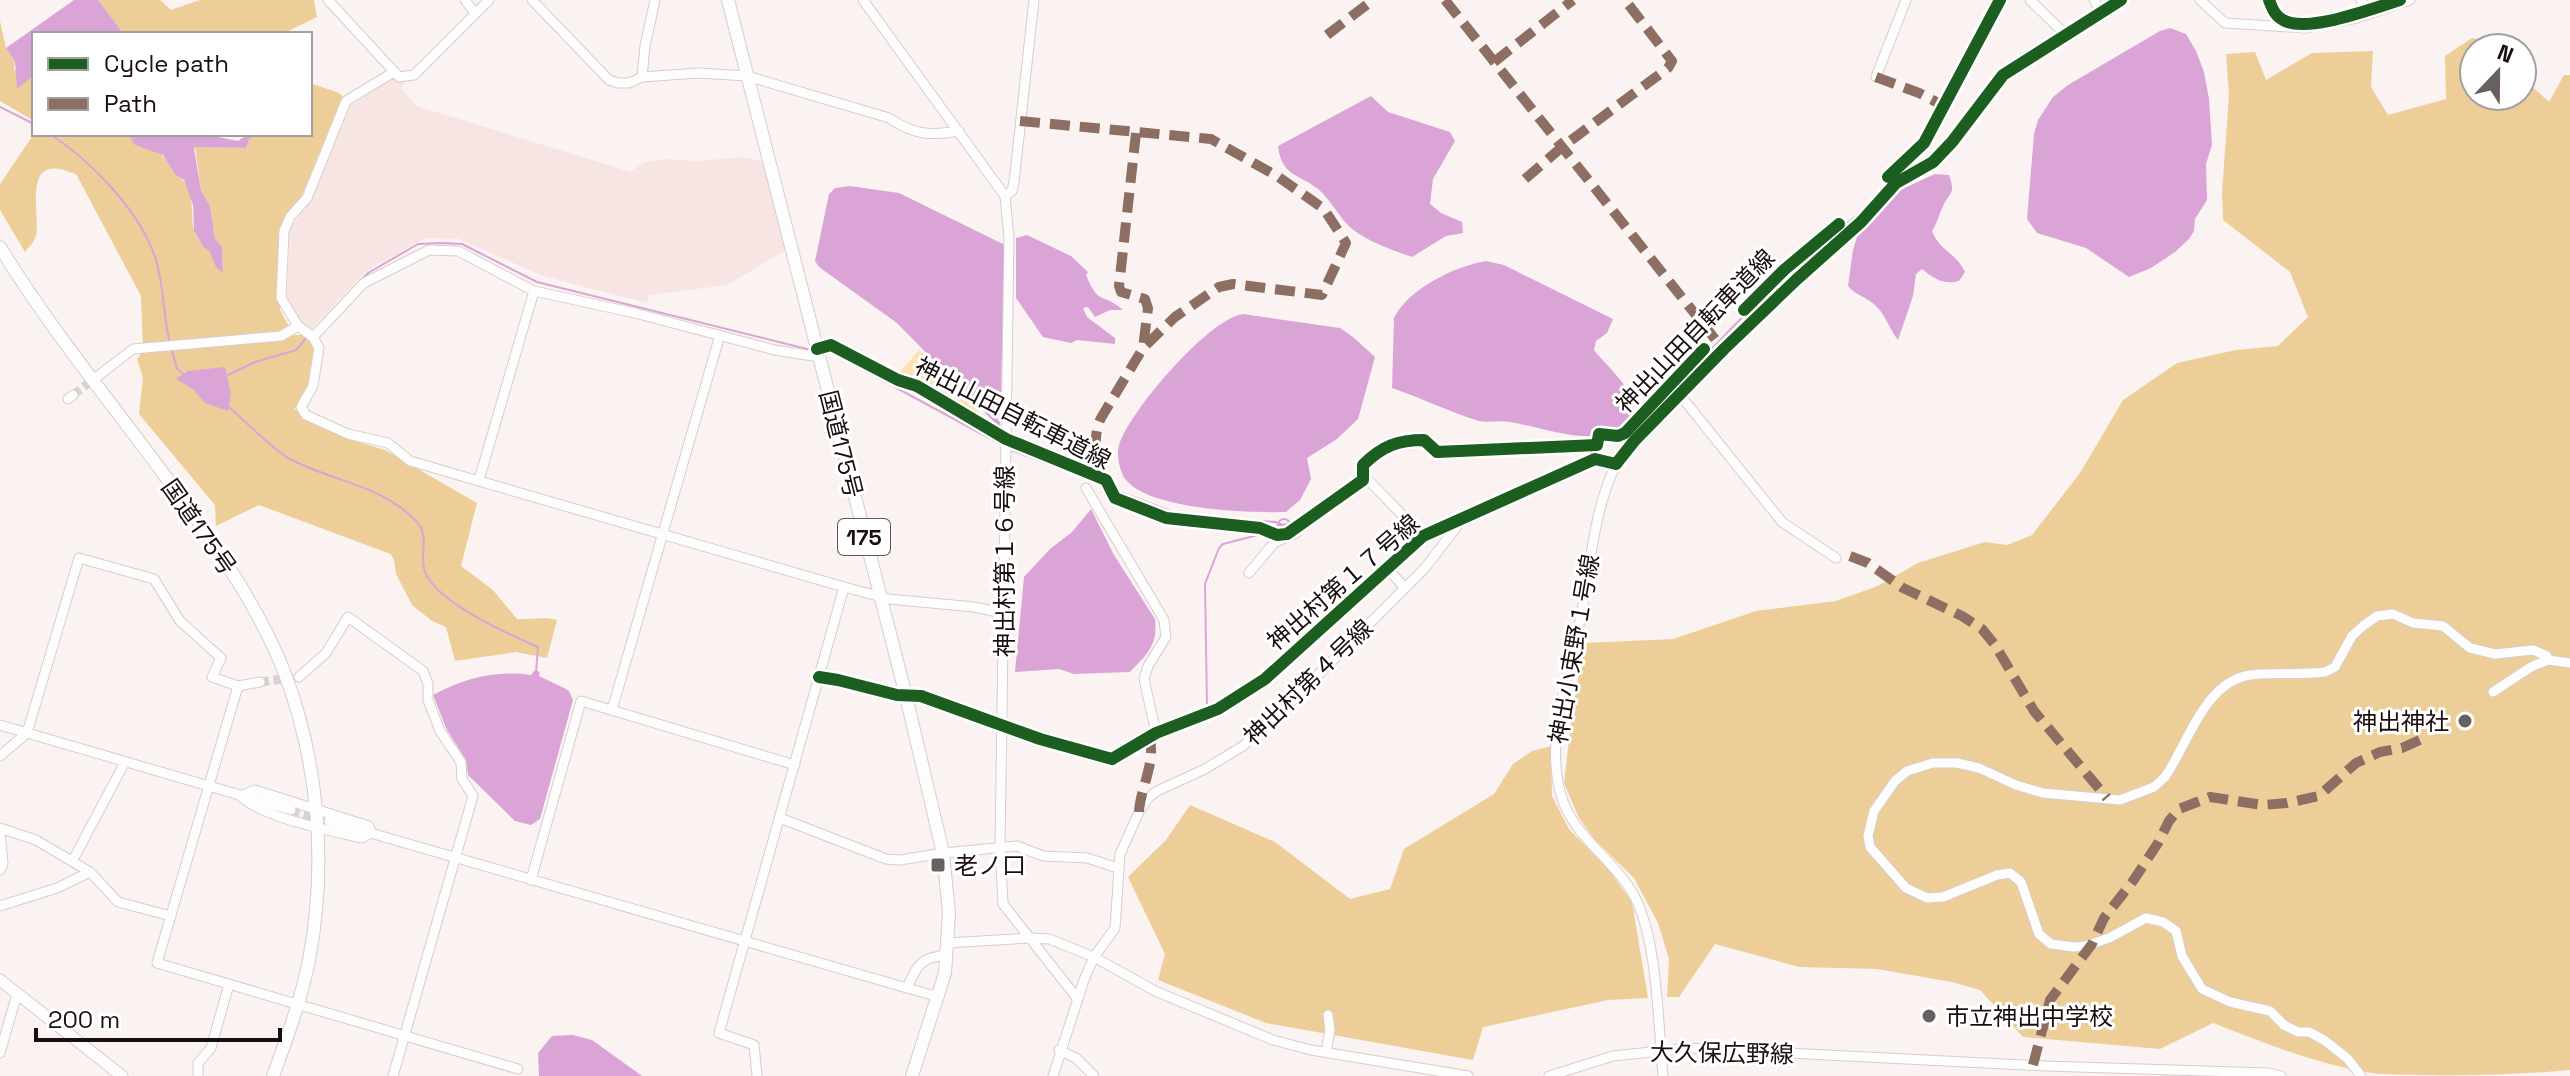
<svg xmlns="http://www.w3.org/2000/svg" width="2570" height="1076" font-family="'Space Grotesk','Noto Sans JP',sans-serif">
<rect width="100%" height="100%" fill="#faf3f2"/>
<path fill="#f6e5e3" d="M393,78L405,83L401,88L416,106L631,172L643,163L666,159L698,161L743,157L764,162L786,250L727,285L649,295L647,303L543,276L459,239L425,238L365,272L310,330L303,324L287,298L290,228L311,201L349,107Z"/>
<path fill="#fce1b5" d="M919,350L993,427V437L891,382Z"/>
<g fill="#edce98">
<path d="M98,0H160L171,10L200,0H314L317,17L282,34H124Z"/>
<path d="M0,21L6,48L15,61L14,70L34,75V121L0,101Z"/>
<path d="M2472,38L2497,43L2499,48H2474V96H2522V77L2549,102L2564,75H2570V1070C2507,1076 2441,1076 2379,1074C2321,1066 2267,1044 2213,1023L2160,1049L2023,1037L1980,990L1952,982L1877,969L1799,967L1715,944L1679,997H1667L1669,959L1658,923L1634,878L1595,840L1579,818L1564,783L1571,722L1584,643L1673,639L1756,611L1836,601L1878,586L1918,563L1985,542L2007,545L2032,535L2080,473L2123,400L2177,363L2236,350L2278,346L2308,317L2290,272L2223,220L2222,192L2229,95L2226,54L2255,52L2266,80L2312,53L2373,51L2371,87L2388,115L2446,99L2445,56Z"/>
<path d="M310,83L339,93L343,97L302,195L285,216L279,263L280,310L294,335H305L314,347L307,389L294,409L349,439L385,450L477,503L461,566L493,590L517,619C531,620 545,616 557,620L547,658L516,652L455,661L446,627L432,621L412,605L396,574L394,560L391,554L385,552L259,505L216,526L215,505L139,414L143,378L137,359L143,351L141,296L76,174C68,172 59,167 50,169C27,173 40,220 36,235C35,241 29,247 25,252L0,210V184L34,134H128C141,154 141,144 158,152C162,153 178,175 182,179C197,196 189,217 195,233C198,241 205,245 210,252C215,259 215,266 223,273L222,246L215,239L210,206L201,190L195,147L246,148L248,139L259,134H310Z"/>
<path d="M1551,746L1552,796L1569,829L1608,869L1632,902L1648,998L1608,1000L1483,1027L1473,1060L1266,1023L1158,980L1165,954L1128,877L1166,840L1190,805L1275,842L1350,899L1390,889L1404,849L1494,794L1513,764L1532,751Z"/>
</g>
<g fill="#daa5d6">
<path d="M74,0H98L124,34H34V75L17,89L15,61L6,48Z"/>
<path d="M2170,28L2186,34L2196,51L2204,72L2209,99L2212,145L2206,164L2207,200L2195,219L2194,231L2189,239L2175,252L2151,268L2129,277L2086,248L2037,233L2027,219L2034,134L2038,120L2053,97L2068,85L2160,31Z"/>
<path d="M1371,96L1388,112L1450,132L1455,141L1433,179L1430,204L1441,213L1462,222L1463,233L1446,236L1412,257C1394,251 1364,240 1350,227C1338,216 1331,200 1318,189C1298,173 1282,177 1278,146Z"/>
<path d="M128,134H204L238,141L248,134H259L249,139L246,148L195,147L194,149L201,190L210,206L215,239L222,246L223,273L216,267L210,252L203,246L194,231L193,205L184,180L175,174L163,155L135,145Z"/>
<path d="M1935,174L1949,175C1956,195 1950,191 1943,206C1939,215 1937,223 1932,231C1940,252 1956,252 1965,272L1959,281C1944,285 1934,279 1922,269L1916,274L1913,296L1898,340C1890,330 1885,314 1876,306C1867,297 1855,295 1848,286L1853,250L1857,237L1900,190Z"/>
<path d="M850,186L899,193L1005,245L1000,428L897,323L819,267L815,261L829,194L835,188Z"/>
<path d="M1027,235L1071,256L1088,272L1086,275C1099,307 1103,292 1123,310H1110L1095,317L1088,307L1083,308L1087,317L1115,338V344L1077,340L1071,343L1043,337L1016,298V238Z"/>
<path d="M1486,261L1504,265L1613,319L1607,333L1596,341L1594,350C1604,363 1628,384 1632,400C1633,407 1631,413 1634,420C1601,452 1548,428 1510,422C1500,420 1489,423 1479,421C1450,412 1421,398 1392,388L1394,318C1408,289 1455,266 1486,261Z"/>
<path d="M1243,314L1340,328L1353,337L1375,357L1358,419L1337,439L1307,458L1311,479L1300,500L1286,512C1249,513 1151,510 1126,480C1120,473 1116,454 1119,445C1130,411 1208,319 1243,314Z"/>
<path d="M225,367L231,394L228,411L205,403L193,389L176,379L188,371Z"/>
<path d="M1091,509L1114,555L1155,619C1158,646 1147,654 1130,672L1074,674L1059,669L1015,672L1024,577L1050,549L1072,532Z"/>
<path d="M535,670L540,672L539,676L564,688L569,691L573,700L540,819L531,825L515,821L468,775L466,760L447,730L433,695C464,678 497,670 531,675Z"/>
<path d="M573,1035L592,1040L642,1076H539L538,1053L552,1036Z"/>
</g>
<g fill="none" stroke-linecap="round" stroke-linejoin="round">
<g stroke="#daa5d6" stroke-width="2">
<path d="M0,107L34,124"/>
<path d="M50,134C91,161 139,210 155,257C164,284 163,315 170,344"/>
<path d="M322,321L368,273L418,244L441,243L462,244L537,282L811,350"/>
<path d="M172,350L177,369L185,375"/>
<path d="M832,353L1002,445"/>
<path d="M228,375L255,362L296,350L307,337"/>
<path d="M1675,387L1786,272L1856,216L1930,141L2006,0"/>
<path d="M229,407C246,422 271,448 290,459C331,481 382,485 416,521C430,535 420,552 424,568C431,600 510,635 538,647L536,672"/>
<path d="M1011,450L1181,515L1275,522L1283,525L1298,521L1389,452L1424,446L1440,448L1623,440L1671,392"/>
<circle cx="1284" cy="525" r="6"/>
<path d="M1207,707L1205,584L1219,548L1223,544L1258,535L1282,525"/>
</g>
<g stroke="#d8d1d0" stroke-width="9" stroke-dasharray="9 4.5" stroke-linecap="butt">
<path d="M73,395L95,378"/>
<path d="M260,682L291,678"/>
<path d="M291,810L322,819"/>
</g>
<defs>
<g id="minor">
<path d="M328,0L399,77L414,75L489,0"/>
<path d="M465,0L475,13"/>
<path d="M532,0L609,80L618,83H629L642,77L698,73L747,76L889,118C914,135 930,136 959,131"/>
<path d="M863,0L1005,196L1009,238L1000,846L1003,904L1077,998"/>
<path d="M2030,0L2065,34"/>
<path d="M2094,0L2101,12"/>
<path d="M2200,0L2225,23L2306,28L2357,18L2410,0"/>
<path d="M2361,0L2368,14"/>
<path d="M394,72L346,101L307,198L290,217L284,231L281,298L298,326L313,337L319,348L313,386L301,407L306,415L348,434L388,443L410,461L844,587L889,599L974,607L993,611L1004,607"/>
<path d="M642,77L645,46L655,0"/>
<path d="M1876,77L1906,0"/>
<path d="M1005,196L1012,191L1014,182L1034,0"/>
<path d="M313,337L364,283L429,250L458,251L534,291L635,313L775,350L819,357"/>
<path d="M98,376L133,349L281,336L298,326"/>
<path d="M1669,387L1680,395L1782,522L1836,558"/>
<path d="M68,399L73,395"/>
<path d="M1616,464C1594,510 1591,561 1582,611C1571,668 1544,738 1561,795C1572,835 1612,858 1632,892C1658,935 1658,1025 1663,1076"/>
<path d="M479,480L534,291"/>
<path d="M1363,480L1369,481L1423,536"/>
<path d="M1086,488L1164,620L1166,637L1148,666L1144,679L1156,733"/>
<path d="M1387,568L1405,588"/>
<path d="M1249,573L1274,543L1296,533"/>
<path d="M299,677L326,653L348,617L423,671L428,684V700L440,731L461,762L462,779L473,796L393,1076"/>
<path d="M819,677L838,680L897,695L921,696L1040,739L1112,759L1156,733L1218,709L1265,679L1423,536L1595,459L1616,464L1635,440L1724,349L1796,280L1861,222L1896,183L1933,162L1952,142L2003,75L2121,0"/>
<path d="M260,682L238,686L157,963L518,1069"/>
<path d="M2493,692L2531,667L2548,660L2570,663"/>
<path d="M612,710L720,335"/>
<path d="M0,725L291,810"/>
<path d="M0,756L27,733L79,558L154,579L180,621L221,658L212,677L238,686"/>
<path d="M255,790L369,826L371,833L362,838C328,830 264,818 240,796Z"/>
<path d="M780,818L886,859L900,860L943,853L1017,846L1043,856L1087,858L1118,868"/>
<path d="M329,821L907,988C917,965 921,957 947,955"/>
<path d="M0,828L36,840L90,872"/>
<path d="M0,831L3,864L0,870"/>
<path d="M73,860L125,762"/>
<path d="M531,880L581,701L795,765"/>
<path d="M0,906L57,888L90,872L118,902L171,916"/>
<path d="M948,943L1030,938L1049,939L1094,957L1155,991L1273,1040L1311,1050L1468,1076"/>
<path d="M907,988L939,997"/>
<path d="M1059,1050L1076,1058L1094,1076"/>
<path d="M1326,1052L1330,1030L1328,1015"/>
<path d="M0,1053L17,994"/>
<path d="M198,1076V1063L211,1048L229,984"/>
<path d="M757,1076L754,1045L719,1033L844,587"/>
<path d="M1053,1076L1084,980L1094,957L1115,928L1120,854L1139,812L1148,798L1157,791L1205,769L1243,746L1281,712L1425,568L1465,516"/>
<path d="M1549,1076L1613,1056L1688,1048L2046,1066L2268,1073L2281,1076"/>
<path d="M2361,1076L2348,1059L2324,1040L2309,1032H2298L2284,1025L2270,1011L2230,1002L2202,989L2182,956L2176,931L2163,922L2146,918L2109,938L2086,946L2074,947L2051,944L2039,934L2021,882L2010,873L1997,875L1943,897L1927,898L1906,888L1870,847L1868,836L1874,811L1895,781L1907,771L1933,763H1957L1979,768L2016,785L2043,793L2120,800L2154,787L2165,777C2188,744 2204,682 2250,675C2275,672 2300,675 2325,672L2335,667L2352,636L2363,626L2377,616L2393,614L2413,623L2443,626L2470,648L2495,654L2533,650L2547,656L2548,660"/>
</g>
<path id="major" d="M0,980L122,1076"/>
<g id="highway">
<path d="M728,0L906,696L943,853L949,913L945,973L912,1076"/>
<path d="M0,247C58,342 131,426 195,517C229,566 264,619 285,674C319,764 327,866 309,960C301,1000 287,1038 273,1076"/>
</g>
</defs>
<use href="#minor" stroke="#d6cdcc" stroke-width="11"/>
<use href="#major" stroke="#d6cdcc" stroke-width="13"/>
<use href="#highway" stroke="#d6cdcc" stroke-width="14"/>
<use href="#minor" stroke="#fefdfd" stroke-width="9"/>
<use href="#major" stroke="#fefdfd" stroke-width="11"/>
<use href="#highway" stroke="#fefdfd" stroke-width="12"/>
<g stroke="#8d6e63" stroke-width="10" stroke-dasharray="20 10" stroke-linecap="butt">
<path d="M1445,0L1715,339"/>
<path d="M1327,35L1373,0"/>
<path d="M1494,62L1573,0"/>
<path d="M1876,77L1919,93L1944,106"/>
<path d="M1020,121L1211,139L1277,176L1324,209L1346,243L1322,295L1233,284L1219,287L1175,317L1143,348L1101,418C1092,437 1098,456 1092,476"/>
<path d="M1136,133L1119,286L1121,292L1145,299L1148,308L1143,348"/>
<path d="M1525,179L1562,147L1668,68L1672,61L1625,0"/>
<path d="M1850,556L1868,563L1903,588L1962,616L1982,629L1995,645L2034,711L2107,798"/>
<path d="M1139,812C1140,789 1157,760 1149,737"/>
<path d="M2033,1065L2050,1000L2092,944L2104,918L2133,881L2158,843L2169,821L2179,809L2210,797L2263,805L2287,803L2319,796L2356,763L2380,752L2402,748L2424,738"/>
</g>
<defs>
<g id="cycleway">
<path d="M2269,0C2272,8 2275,16 2283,20C2307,34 2373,8 2400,0"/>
<path d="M1888,177L1924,143L2000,0"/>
<path d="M1744,310L1784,270L1839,224"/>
<path d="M817,349L831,345L898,380L917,386L1006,439L1106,480L1115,498L1166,518L1260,528L1277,535L1287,534L1363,480V465C1382,446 1398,440 1424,440L1437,452L1597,445L1599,434L1618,436L1625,433L1704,349"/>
<path d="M819,677L838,680L897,695L921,696L1040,739L1112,759L1156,733L1218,709L1265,679L1423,536L1595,459L1616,464L1635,440L1724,349L1796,280L1861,222L1896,183L1933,162L1952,142L2003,75L2121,0"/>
</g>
</defs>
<use href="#cycleway" stroke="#fff" stroke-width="17"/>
<use href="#cycleway" stroke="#1b5e20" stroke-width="12"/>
</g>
<g fill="#685f5e" stroke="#fff" stroke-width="3">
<circle cx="2465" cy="721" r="8"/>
<rect x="930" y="857" width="16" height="16" rx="4"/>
<circle cx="1929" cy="1016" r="8"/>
</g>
<g text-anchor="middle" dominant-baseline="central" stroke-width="6" stroke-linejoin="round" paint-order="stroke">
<rect fill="#fff" stroke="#5f5756" stroke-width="2" x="838" y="519" width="52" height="36" rx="6"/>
<g font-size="22" font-weight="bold" fill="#1a0f0e">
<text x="864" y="537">175</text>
</g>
<g font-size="24" fill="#1a0f0e" stroke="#fff">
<text transform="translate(1695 331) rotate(-46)">神出山田自転車道線</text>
<text transform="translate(1013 413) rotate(27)">神出山田自転車道線</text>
<text transform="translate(841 444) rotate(76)">国道175号</text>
<text transform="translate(199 527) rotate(55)">国道175号</text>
<text transform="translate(1004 561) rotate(-90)">神出村第１６号線</text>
<text transform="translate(1343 582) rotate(-41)">神出村第１７号線</text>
<text transform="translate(1574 649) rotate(-80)">神出小束野１号線</text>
<text transform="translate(1308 682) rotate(-44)">神出村第４号線</text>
<text transform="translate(1722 1053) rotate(1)">大久保広野線</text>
</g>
<g font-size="24" fill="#1a0f0e" stroke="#fff" text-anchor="start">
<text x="2449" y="721" text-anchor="end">神出神社</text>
<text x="954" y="865">老ノ口</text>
<text x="1945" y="1016">市立神出中学校</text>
</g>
</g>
<rect x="32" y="32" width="280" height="104" fill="#ffffff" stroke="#a39f9f" stroke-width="2"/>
<rect x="48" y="58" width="40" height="12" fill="#1b5e20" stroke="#a39f9f" stroke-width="2"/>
<text x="104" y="72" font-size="24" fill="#1a0f0e">Cycle path</text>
<rect x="48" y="98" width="40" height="12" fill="#8d6e63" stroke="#a39f9f" stroke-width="2"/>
<text x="104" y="112" font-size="24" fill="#1a0f0e">Path</text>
<g transform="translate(2498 72) rotate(22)"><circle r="38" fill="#ffffff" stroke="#a39f9f" stroke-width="2"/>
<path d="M0-6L14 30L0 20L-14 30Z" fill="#685f5e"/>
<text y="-12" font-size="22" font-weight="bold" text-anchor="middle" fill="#1a0f0e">N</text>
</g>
<path d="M36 1028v12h244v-12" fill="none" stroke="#1a0f0e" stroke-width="4"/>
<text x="48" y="1028" font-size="24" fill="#1a0f0e" stroke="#ffffff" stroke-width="6" paint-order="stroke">200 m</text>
</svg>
